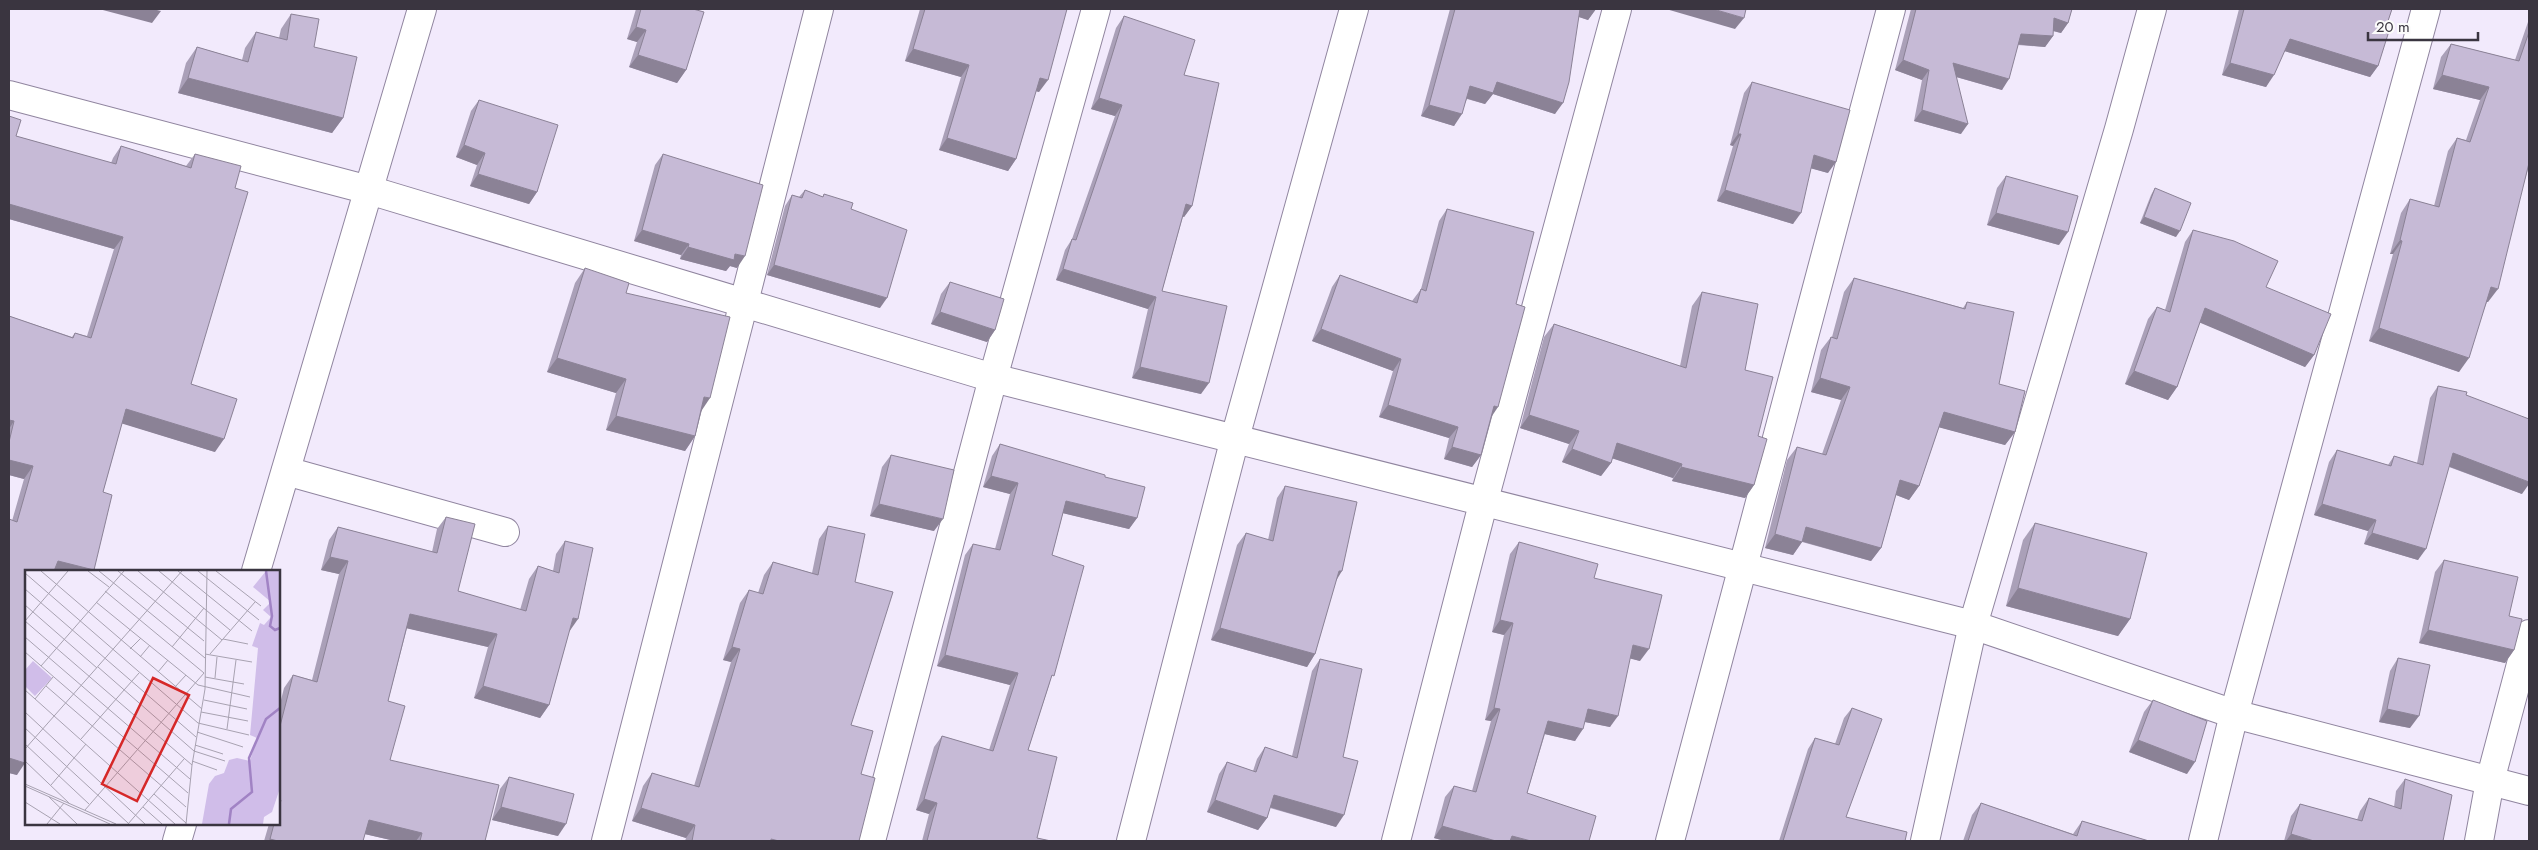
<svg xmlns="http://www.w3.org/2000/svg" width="2538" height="850" font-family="Jost,sans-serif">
<rect width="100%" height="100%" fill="#f2eafc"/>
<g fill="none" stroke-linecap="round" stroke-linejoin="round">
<defs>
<g id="minor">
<path d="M9,95L369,190L993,378L1973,625L2234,714L2529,791"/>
<path d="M286,471L505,532"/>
<path d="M256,571L422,9"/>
<path d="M177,841L182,824"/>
<path d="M606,841L819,9"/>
<path d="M871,841L993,378L1096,9"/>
<path d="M1131,841L1235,438L1354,9"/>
<path d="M1396,841L1484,500L1617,9"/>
<path d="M1670,841L1891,9"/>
<path d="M1925,841L1973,625L2119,129L2152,9"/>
<path d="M2203,841L2234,714L2426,9"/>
<path d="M2479,841L2490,781L2529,634"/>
</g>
</defs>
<use href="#minor" stroke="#90859f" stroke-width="30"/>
<use href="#minor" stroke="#fff" stroke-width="28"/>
</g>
<g fill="#aaa0b8">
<path d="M636,9H693L686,70L677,83L629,67L637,42L627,39Z"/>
<path d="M920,9H1067L1039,92L1036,91L1016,159L1008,171L939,150L961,77L905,61Z"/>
<path d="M1450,9H1596L1588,20L1579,17L1555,114L1493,94L1485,104L1467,99L1454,126L1421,116Z"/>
<path d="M1911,9H2072L2068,23L2061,33L2053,31V36L2045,47L2018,45L2002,90L1956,77L1961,134L1914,121L1922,80L1895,70Z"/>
<path d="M2239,9H2392L2385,30L2378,66L2370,77L2284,51L2266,87L2222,75Z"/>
<path d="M291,14L314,47L343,118L332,133L178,93L186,63L197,47L242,60L245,48L256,32L279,38L281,29Z"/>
<path d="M1124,16L1184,75L1192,206L1184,217L1183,216L1162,291L1201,394L1132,378L1148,309L1056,280L1065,250L1072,239L1115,116L1091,109L1116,28Z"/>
<path d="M2529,19V166L2488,302H2487L2459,372L2369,341L2393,254H2390L2401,213L2410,199L2434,206L2448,151L2457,138L2466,140L2480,100L2433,89L2441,57L2451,44L2515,60Z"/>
<path d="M1752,82L1828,173L1811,168L1793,224L1717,201L1733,146L1730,145L1744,93Z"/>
<path d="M479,100L537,192L529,204L470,186L477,165L456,157L471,111Z"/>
<path d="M9,116L16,136L111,163L113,158L121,146L186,166L195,154L235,188L191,384L215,452L122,423L103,492L94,570L93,571H26L17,775L9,773V519L12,521L24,479L9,475V316L72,337L75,333L87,336L114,249L9,219Z"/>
<path d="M663,154L737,268L730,266L726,271L680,259L681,255L634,241L655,165Z"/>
<path d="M2006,176L2059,245L1987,225L1997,188Z"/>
<path d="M2155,188L2176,237L2140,223L2151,195Z"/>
<path d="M805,190L823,197L824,194L851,209L880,308L767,275L785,206L792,195L799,197Z"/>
<path d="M1447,209L1516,304L1491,416L1481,455L1472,467L1444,459L1449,438L1379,417L1393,371L1312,341L1332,287L1340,275L1412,301L1421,289L1439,221Z"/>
<path d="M2193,230L2266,287L2314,355L2305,367L2200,322L2177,387L2168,400L2125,384L2148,319L2157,307L2165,310L2185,242Z"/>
<path d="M585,268L626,293L701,410L695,436L685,451L606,430L616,393L547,372L575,283Z"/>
<path d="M1854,278L1963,308L1967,302L1999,384L2015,432L2005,445L1939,427L1919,486L1909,500L1896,495L1881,548L1871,561L1802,542L1793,555L1765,548L1787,460L1797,447L1822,454L1841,400L1811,392L1821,350L1831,337H1832L1844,292Z"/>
<path d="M950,282L995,330L987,342L931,324L941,294Z"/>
<path d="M1702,292L1745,370L1758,436L1754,485L1745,498L1672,481L1673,478L1612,458L1611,463L1601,476L1562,462L1569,444L1520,428L1544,337L1554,324L1680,366L1692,306Z"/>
<path d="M2438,386L2466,395L2522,494L2449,467L2418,560L2364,544L2368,531L2314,515L2329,462L2337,450L2388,465L2394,456L2417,463L2430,398Z"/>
<path d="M1000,444L1105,477L1137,518L1129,529L1063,513L1052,555L1050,682L1028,750L1037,838L1051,841H922L929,814L916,810L934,747L942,736L989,750L1010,685L937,666L965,555L973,544L995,549L1010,494L983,487L992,456Z"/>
<path d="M891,455L934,531L870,516L882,467Z"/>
<path d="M1285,486L1336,580L1315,654L1307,667L1211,640L1237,545L1246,533L1268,540L1277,498Z"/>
<path d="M446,517L458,591L520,610L529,579L538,566L553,571L556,554L565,541L569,632L549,705L540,718L474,698L488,647L407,628L388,701L390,760L485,841H395L365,834L363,841H264L269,824H279V708L284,688L293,675L312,680L339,574L321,570L329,540L338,527L432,552L437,529Z"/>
<path d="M2035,523L2130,619L2118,636L2006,606L2023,540Z"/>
<path d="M828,526L855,582L851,725L861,774L859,841H685L686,838L632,821L643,786L652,773L694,786L731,662L723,660L740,603L749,590L758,593L764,575L773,562L812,573L819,539Z"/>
<path d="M1519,542L1594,578L1640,661L1630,658L1610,727L1585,722L1575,741L1545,734L1527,793L1589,841H1445L1434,838L1445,797L1454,786L1472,791L1491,721L1485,720L1504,635L1492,632L1510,554Z"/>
<path d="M2444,560L2509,616L2514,650L2505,663L2419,643L2435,572Z"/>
<path d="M2398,658L2410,728L2379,722L2390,671Z"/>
<path d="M1320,659L1343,757L1336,827L1270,808L1267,818L1258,830L1207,812L1219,774L1227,762L1253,771L1257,759L1265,747L1292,756L1312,671Z"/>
<path d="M2153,700L2187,774L2129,752L2144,712Z"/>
<path d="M1852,708L1846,817L1905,841H1779L1808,749L1815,738L1835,744L1844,718Z"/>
<path d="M509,777L558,836L492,820L500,789Z"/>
<path d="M2405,779L2443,841H2284L2291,816L2300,804L2357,820L2360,811L2369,798L2394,807L2396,791Z"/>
<path d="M1981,803L2073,834L2082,821L2149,841H1963L1972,815Z"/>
</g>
<g fill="#8b8296">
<path d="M99,9H153L161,11L152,23Z"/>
<path d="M1577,9H1596L1588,20L1573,15Z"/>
<path d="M1666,9H1713L1744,18L1735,29Z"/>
<path d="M2054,18L2068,23L2061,33L2046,29Z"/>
<path d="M636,27L646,30L637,42L627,39Z"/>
<path d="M2021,34L2053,36L2045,47L2014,44Z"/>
<path d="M2290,39L2378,66L2370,77L2281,50Z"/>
<path d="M913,49L969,65L961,77L905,61Z"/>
<path d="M638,55L686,70L677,83L629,67Z"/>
<path d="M1903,60L1929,70L1922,80L1895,70Z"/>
<path d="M1953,63L2009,79L2002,90L1946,74Z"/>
<path d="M2230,63L2274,75L2266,87L2222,75Z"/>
<path d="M2442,75L2489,87L2480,100L2433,89Z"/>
<path d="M188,78L343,118L332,133L178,93Z"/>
<path d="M1040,78L1048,80L1039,92L1032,90Z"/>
<path d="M1497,82L1563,103L1555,114L1493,94L1485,104L1462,97L1470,86Z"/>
<path d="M1099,98L1122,105L1115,116L1091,109Z"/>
<path d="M1429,105L1462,114L1454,126L1421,116Z"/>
<path d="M1922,110L1968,124L1961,134L1914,121Z"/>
<path d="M1738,134H1741L1733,146L1730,145Z"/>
<path d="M947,138L1016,159L1008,171L939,150Z"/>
<path d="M464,145L485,153L477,165L456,157Z"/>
<path d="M1814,155L1836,162L1828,173L1806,167Z"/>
<path d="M478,174L537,192L529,204L470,186Z"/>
<path d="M1725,190L1801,213L1793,224L1717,201Z"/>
<path d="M9,204L123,237L114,249L9,219Z"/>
<path d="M1186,204L1192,206L1184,217L1178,215Z"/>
<path d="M1996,213L2068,232L2059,245L1987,225Z"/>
<path d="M2144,217L2180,231L2176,237L2140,223Z"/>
<path d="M642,230L689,244L681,255L634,241Z"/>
<path d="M2400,240L2402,241L2393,254H2390Z"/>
<path d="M688,247L735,254L745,256L737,268L730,266L726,271L680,259Z"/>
<path d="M774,265L887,298L880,308L767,275Z"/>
<path d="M1063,269L1156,297L1148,309L1056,280Z"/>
<path d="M2491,287L2498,289L2488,302L2482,301Z"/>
<path d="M2205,308L2314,355L2305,367L2196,321Z"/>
<path d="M940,312L995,330L987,342L931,324Z"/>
<path d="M2379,328L2469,358L2459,372L2369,341Z"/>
<path d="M1321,329L1401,359L1393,371L1312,341Z"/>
<path d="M557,358L626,379L616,393L547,372Z"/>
<path d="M1140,367L1209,383L1201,394L1132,378Z"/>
<path d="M2134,371L2177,387L2168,400L2125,384Z"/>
<path d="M1820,378L1850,387L1841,400L1811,392Z"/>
<path d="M704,397L710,398L700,413Z"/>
<path d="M1388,405L1458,427L1449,438L1379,417Z"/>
<path d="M1494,406L1498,407L1490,419Z"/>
<path d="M126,409L224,439L215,452L117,422Z"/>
<path d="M1944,412L2015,432L2005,445L1934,426Z"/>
<path d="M1529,415L1579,431L1569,444L1520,428Z"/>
<path d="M616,416L695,436L685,451L606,430Z"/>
<path d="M9,420L14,421L9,429Z"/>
<path d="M1617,443L1682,464L1673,478L1608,457Z"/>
<path d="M1452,447L1481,455L1472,467L1444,459Z"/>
<path d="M1572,449L1611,463L1601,476L1562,462Z"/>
<path d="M2453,453L2529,482V484L2522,494L2445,465Z"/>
<path d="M9,460L33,466L24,479L9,475Z"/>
<path d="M1681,467L1754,485L1745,498L1672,481Z"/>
<path d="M991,476L1018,483L1010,494L983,487Z"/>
<path d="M1900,480L1919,486L1909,500L1891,493Z"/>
<path d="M1066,501L1137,518L1129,529L1058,512Z"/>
<path d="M879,504L943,519L934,531L870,516Z"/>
<path d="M2322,504L2376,520L2368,531L2314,515Z"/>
<path d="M1806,527L1881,548L1871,561L1797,540Z"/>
<path d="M2372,533L2426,549L2418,560L2364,544Z"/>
<path d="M1775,534L1802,542L1793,555L1765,548Z"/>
<path d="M330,557L348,561L339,574L321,570Z"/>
<path d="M58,561L94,570L93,571H50Z"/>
<path d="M1339,571H1342L1334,584Z"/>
<path d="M2018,588L2130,619L2118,636L2006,606Z"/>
<path d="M410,614L497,634L488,647L401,627Z"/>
<path d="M573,618L578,619L569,632Z"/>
<path d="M1500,620L1513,623L1504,635L1492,632Z"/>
<path d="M1220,628L1315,654L1307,667L1211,640Z"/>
<path d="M2428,630L2514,650L2505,663L2419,643Z"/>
<path d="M1633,645L1649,649L1640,661L1624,657Z"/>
<path d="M732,647L740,649L731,662L723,660Z"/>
<path d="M945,655L1018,673L1010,685L937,666Z"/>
<path d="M483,686L549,705L540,718L474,698Z"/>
<path d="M1494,708L1500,709L1491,721L1485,720Z"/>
<path d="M1588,709L1618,716L1610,727L1580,721Z"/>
<path d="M2387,709L2419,716L2410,728L2379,722Z"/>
<path d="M1548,721L1583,729L1575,741L1540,733Z"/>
<path d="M2138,740L2195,762L2187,774L2129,752Z"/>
<path d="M9,758L25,763L17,775L9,773Z"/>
<path d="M1274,795L1344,815L1336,827L1266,806Z"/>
<path d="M924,799L937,803L929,814L916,810Z"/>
<path d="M1215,800L1267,818L1258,830L1207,812Z"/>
<path d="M501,807L566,824L558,836L492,820Z"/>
<path d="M641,808L695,825L686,838L632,821Z"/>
<path d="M369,820L422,833L416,841H395L360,833Z"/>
<path d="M1442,826L1496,841H1445L1434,838Z"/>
<path d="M2291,834L2314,841H2286Z"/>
<path d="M1512,836L1531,841H1508Z"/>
<path d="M270,839L278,841H268Z"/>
</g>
<g fill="#c6bad6" stroke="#8b8296">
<path d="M641,9H693L704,12L686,70L638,55L646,30L636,27Z"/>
<path d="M925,9H1067L1048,80L1040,78L1016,159L947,138L969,65L913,49Z"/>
<path d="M1455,9H1580L1569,82L1563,103L1497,82L1493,93L1470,86L1462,114L1429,105Z"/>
<path d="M1713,9H1746L1744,18Z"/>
<path d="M1916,9H2072L2068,23L2054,18L2053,36L2021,34L2009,79L1953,63L1968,124L1922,110L1929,70L1903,60Z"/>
<path d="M2244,9H2392L2385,30L2389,31L2378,66L2290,39L2274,75L2230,63Z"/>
<path d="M291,14L319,19L314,47L357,57L343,118L188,78L197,47L248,62L256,32L287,40Z"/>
<path d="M1124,16L1195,40L1184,75L1219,83L1192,206L1186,204L1162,291L1227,306L1209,383L1140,367L1156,297L1063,269L1072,239L1076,240L1122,105L1099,98Z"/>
<path d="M2529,32V163L2498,289L2491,287L2469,358L2379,328L2402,241L2400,240L2410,199L2439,207L2457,138L2470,142L2489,87L2442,75L2451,44L2519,61Z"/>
<path d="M1752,82L1850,110L1836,162L1814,155L1801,213L1725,190L1741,134H1738Z"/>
<path d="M479,100L558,125L537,192L478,174L485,153L464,145Z"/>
<path d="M9,116L21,120L16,136L116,164L121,146L191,168L195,154L241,166L235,188L248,192L191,384L237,399L224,439L126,409L103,492L112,495L94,570L58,561L54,571H26V760L25,763L9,758V519L17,522L33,466L9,460V442L14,421L9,420V316L73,338L75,333L91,338L123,237L9,204Z"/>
<path d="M663,154L763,185L745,256L735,254L734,260L688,247L689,244L642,230Z"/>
<path d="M2006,176L2078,196L2068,232L1996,213Z"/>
<path d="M2155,188L2191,203L2180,231L2144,217Z"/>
<path d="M805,190L823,197L824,194L853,203L851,209L907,230L887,298L774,265L792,195L802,198Z"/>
<path d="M1447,209L1534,232L1516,304L1525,307L1498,407L1494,406L1481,455L1452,447L1458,427L1388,405L1401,359L1321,329L1340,275L1417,303L1421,289L1426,291Z"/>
<path d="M2193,230L2234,241L2278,261L2266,287L2331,314L2314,355L2205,308L2177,387L2134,371L2157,307L2170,312Z"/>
<path d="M585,268L629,283L626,293L730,317L710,398L704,397L695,436L616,416L626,379L557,358Z"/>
<path d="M1854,278L1965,309L1967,302L2014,312L1999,384L2025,391L2015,432L1944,412L1919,486L1900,480L1881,548L1806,527L1802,542L1775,534L1797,447L1826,455L1850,387L1820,378L1831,337L1837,339Z"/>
<path d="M950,282L1004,299L995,330L940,312Z"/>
<path d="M1702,292L1758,304L1745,370L1773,377L1758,436L1767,439L1754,485L1681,467L1682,464L1617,443L1611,463L1572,449L1579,431L1529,415L1554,324L1686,368Z"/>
<path d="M2438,386L2467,392L2466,395L2529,419V482L2453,453L2426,549L2372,533L2376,520L2322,504L2337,450L2391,466L2394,456L2423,465Z"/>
<path d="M1000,444L1105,475V477L1145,487L1137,518L1066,501L1052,555L1084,566L1054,676L1052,675L1028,750L1057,757L1037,838L1051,841H927L937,803L924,799L942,736L993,751L1018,673L945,655L973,544L1000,550L1018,483L991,476Z"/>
<path d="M891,455L954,470L943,519L879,504Z"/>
<path d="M1285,486L1357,502L1342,571H1339L1315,654L1220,628L1246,533L1273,541Z"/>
<path d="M446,517L475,524L458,591L526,611L538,566L559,573L565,541L593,548L578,619L573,618L549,705L483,686L497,634L410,614L388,701L405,706L390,760L499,785L485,841H420L422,833L369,820L363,841H278L270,839L274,824H279V809L281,800H279V730L293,675L317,682L348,561L330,557L338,527L437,553Z"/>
<path d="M2035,523L2147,553L2130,619L2018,588Z"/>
<path d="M828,526L865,534L855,582L893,592L851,725L873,731L861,774L875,778L859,841H779L771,839V841H692L695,825L641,808L652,773L699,787L740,649L732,647L749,590L763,594L773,562L818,575Z"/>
<path d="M1519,542L1598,564L1594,578L1662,595L1649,649L1633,645L1618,716L1588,709L1583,729L1548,721L1527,793L1596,816L1589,841H1531L1512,836L1510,841H1496L1442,826L1454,786L1476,792L1500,709L1494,708L1513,623L1500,620Z"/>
<path d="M2444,560L2518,577L2509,616L2522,619L2514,650L2428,630Z"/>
<path d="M2398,658L2430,665L2419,716L2387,709Z"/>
<path d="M1320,659L1362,669L1343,757L1358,761L1344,815L1274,795L1267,818L1215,800L1227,762L1256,772L1265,747L1297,758Z"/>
<path d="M2153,700L2207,721L2195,762L2138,740Z"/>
<path d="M1852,708L1882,719L1846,817L1907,832L1905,841H1783L1815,738L1839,745Z"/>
<path d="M509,777L574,794L566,824L501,807Z"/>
<path d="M2405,779L2452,795L2443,841H2314L2291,834L2300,804L2362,821L2369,798L2401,809Z"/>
<path d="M1981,803L2077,836L2082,821L2149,841H1968Z"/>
</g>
<g transform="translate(25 570)">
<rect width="255" height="255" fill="#f2eafc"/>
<path d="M241,1H255V218L247,242L239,247L238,254H177L184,214L190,206L199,203L204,190L212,188L225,191L232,168L225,165L233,78L227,76L235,53L239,55L246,47L238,40L246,32L228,17ZM8,91L27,108L10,126L0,116V100Z" fill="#d0bde9"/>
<path fill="none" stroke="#a183c4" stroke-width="2.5" d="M241,1L247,46L245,56L250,60L255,58M204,254L206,239L227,222L224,188L241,149L255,138"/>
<path fill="none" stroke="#a8a2b1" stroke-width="1" d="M16,1L177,139M43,1L0,51L167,195M63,1L84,17M74,1L180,88M93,1L179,71M113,1L197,70M134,1L205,60M153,1L227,61M173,1L234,50M191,1L236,36M0,3L173,153L224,165M0,19L171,167M80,21L179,103M71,32L173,115L225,127M0,35L72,98M0,67L165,209M198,69L223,74M147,77L179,38M105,79L116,68M0,82L163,223M180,84L227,92M185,84L230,32M115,87L125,75M16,96L99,1M73,97L169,181L200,191M133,102L143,90M180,107L219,114M190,108L192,87M21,116L161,237M150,117L161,105M0,120L150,254M10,129L28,107M179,130L222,139M0,142L120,254M176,142L223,151M0,158L103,253M202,159L211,90M172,162L218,177M56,169L114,103M0,174L64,234M170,175L198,184M0,179L157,1M0,191L45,234M167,191L192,200M0,214L91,254M26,215L61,174M0,216L85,254M129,224L161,253M23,226L52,254M0,232L35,254M118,237L137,254M60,240L179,103M22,254L39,233M103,254L159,189M161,254L167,195L180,119L182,1"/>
<path fill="#d62828" fill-opacity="0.15" stroke="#d62828" stroke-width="2.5" d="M128,108L164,125L112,231L77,214Z"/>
<rect width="255" height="255" fill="none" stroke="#3a3540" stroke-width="2.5"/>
</g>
<rect width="2538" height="850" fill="none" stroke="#3a3540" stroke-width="20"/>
<path d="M2368 32v8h110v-8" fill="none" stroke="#3a3540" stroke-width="2.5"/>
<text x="2376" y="32" font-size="15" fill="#3a3540" stroke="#fbfbfb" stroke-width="4" paint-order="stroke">20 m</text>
</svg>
